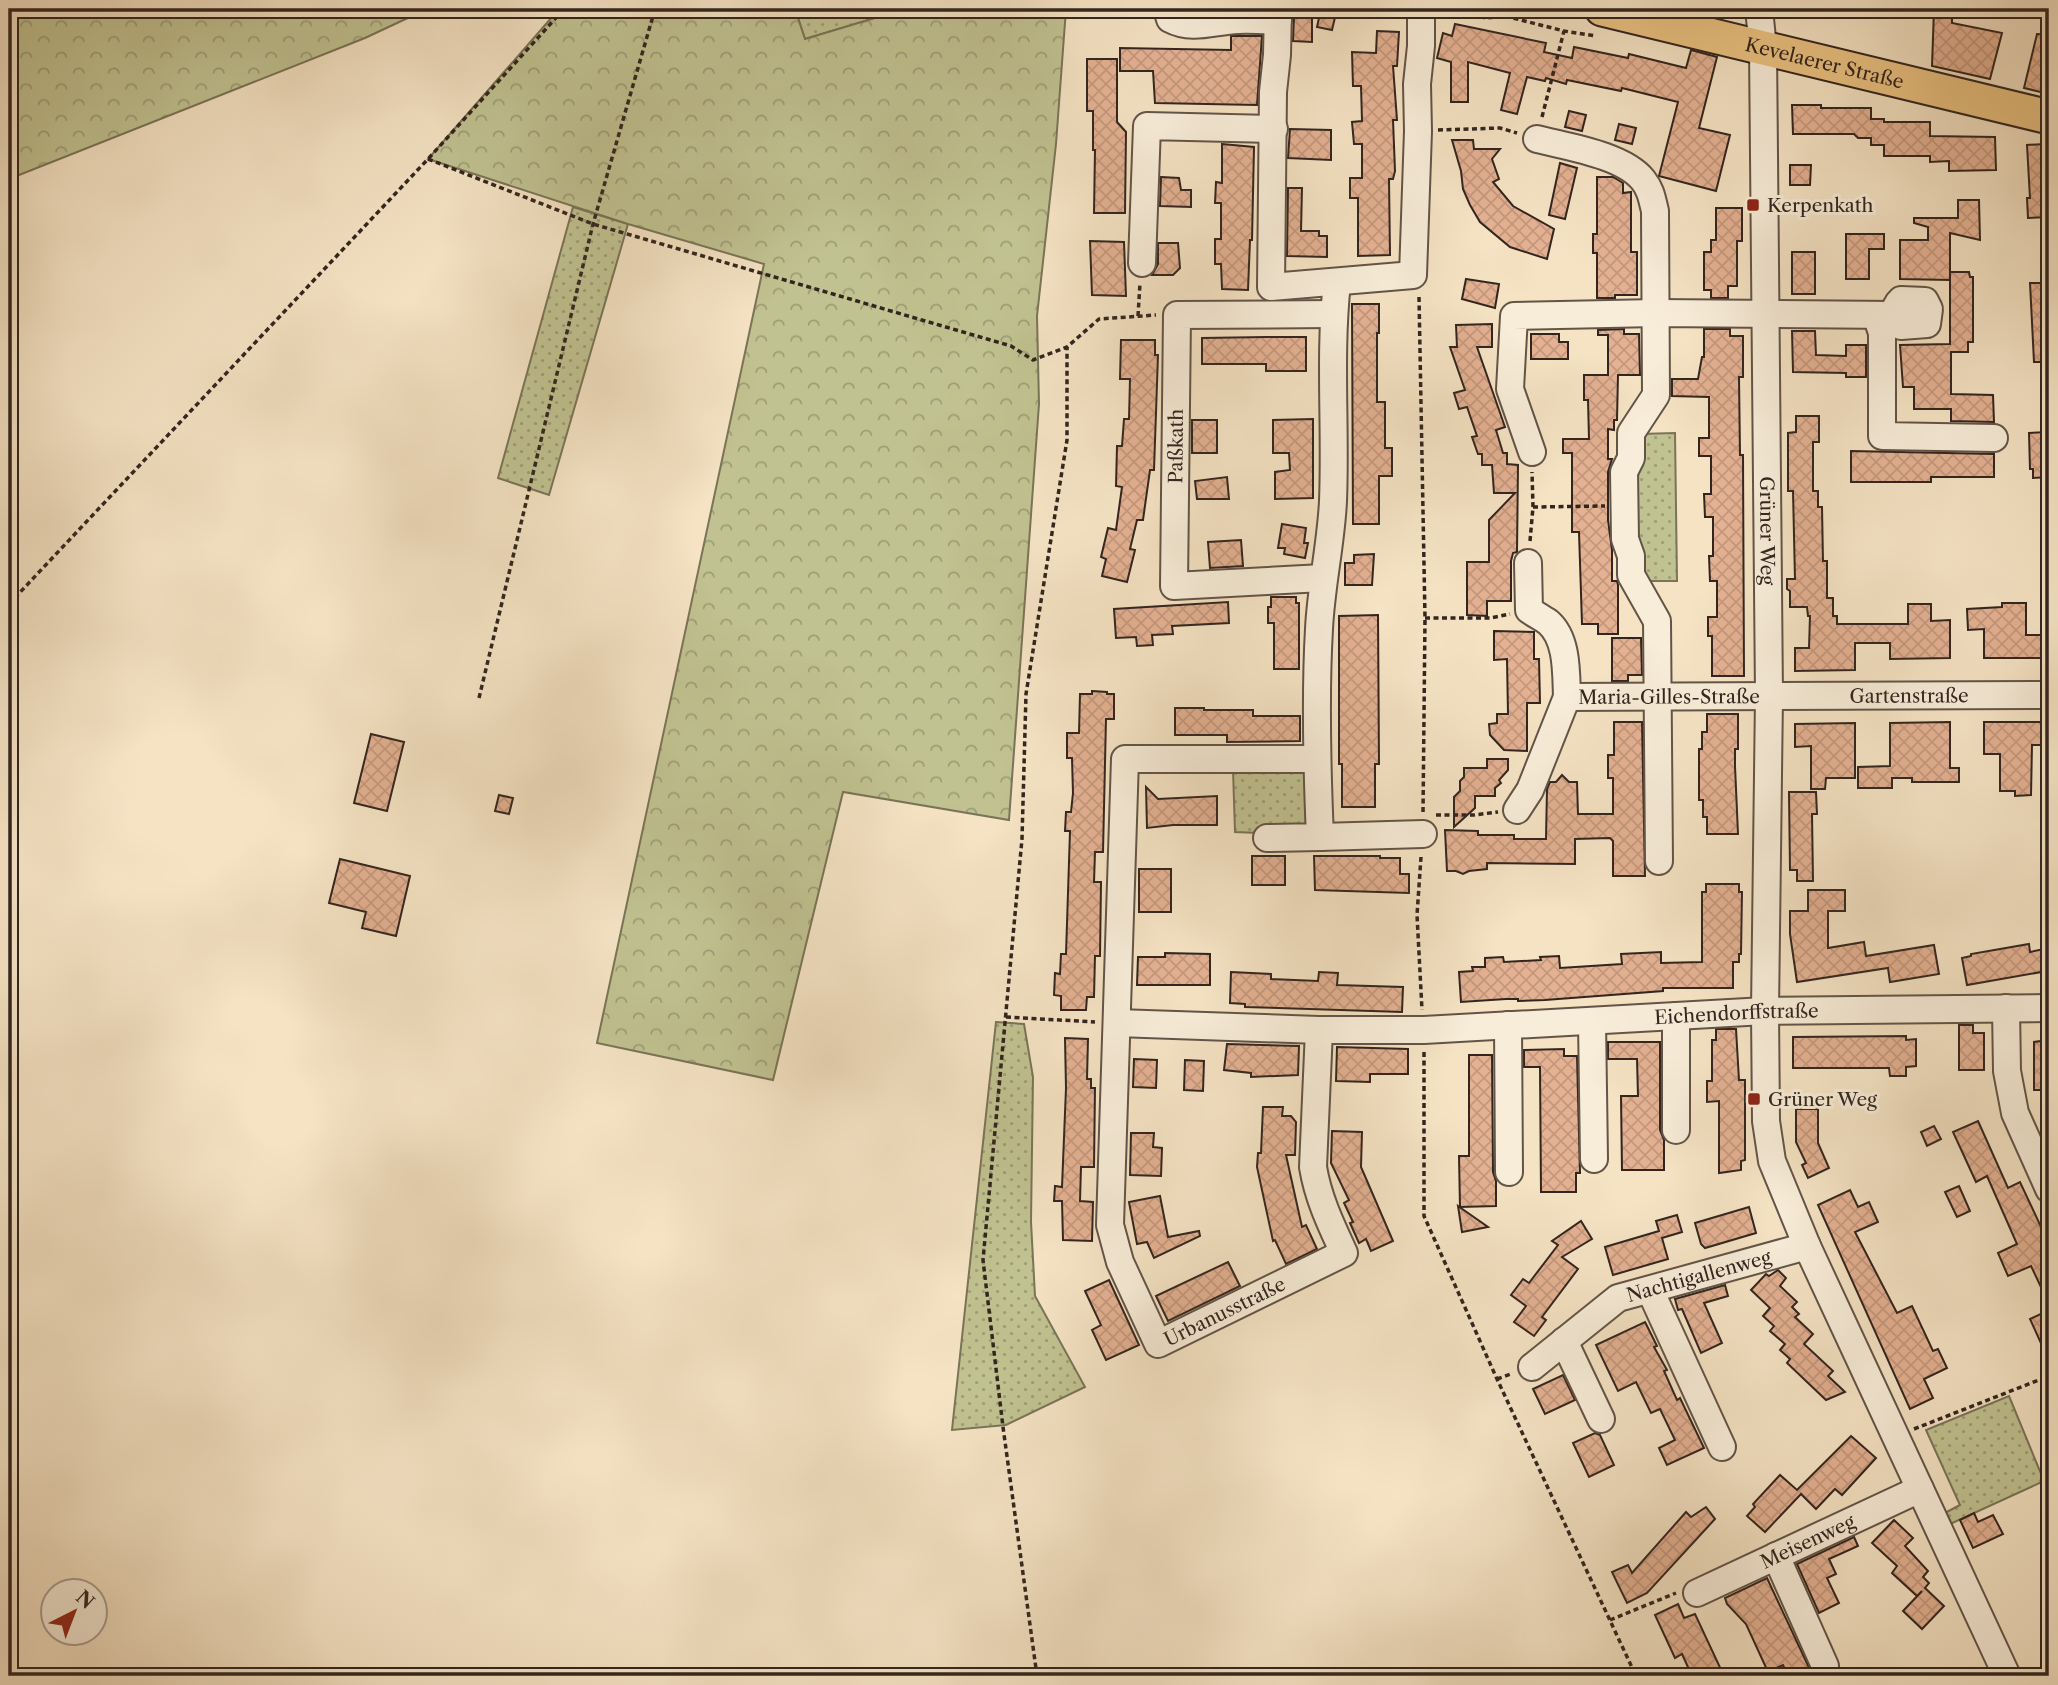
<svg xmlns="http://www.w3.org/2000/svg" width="2058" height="1685" font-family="'Libre Caslon Text',serif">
<defs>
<pattern id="grass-dots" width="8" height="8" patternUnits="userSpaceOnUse" patternTransform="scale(1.75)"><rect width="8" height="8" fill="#c1c291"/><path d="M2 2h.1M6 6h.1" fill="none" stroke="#9d9d76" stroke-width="1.8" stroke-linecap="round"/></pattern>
<pattern id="forest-crowns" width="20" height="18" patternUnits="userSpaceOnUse" patternTransform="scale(1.75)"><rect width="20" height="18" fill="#c1c291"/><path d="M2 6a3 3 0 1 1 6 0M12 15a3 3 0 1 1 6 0" fill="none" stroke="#9d9d76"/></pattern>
<pattern id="building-cross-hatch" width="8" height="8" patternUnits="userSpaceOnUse" patternTransform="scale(1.75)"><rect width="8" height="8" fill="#e4b192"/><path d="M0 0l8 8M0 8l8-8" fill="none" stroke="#c4987d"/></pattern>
</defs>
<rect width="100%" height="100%" fill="#f5e3c4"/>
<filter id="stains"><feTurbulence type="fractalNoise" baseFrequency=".00286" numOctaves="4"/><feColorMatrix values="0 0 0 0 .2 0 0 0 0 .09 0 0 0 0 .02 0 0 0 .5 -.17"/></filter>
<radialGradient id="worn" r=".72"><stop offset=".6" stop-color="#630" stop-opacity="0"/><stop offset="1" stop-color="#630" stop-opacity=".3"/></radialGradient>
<g fill="url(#grass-dots)" stroke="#7a7458" stroke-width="2">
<path d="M795,9H905L805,39Z"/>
<path d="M573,207L628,224L549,495L498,478Z"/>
<path d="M1675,433L1677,581H1642L1636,572L1639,434Z"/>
<path d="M1233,770H1300L1313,782L1308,827L1288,834L1235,832Z"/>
<path d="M996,1022L1024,1024L1033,1077L1031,1222L1035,1296L1085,1387L1006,1425L952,1430Z"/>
<path d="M2009,1396L2044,1481L1948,1525L1943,1514L1960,1505L1926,1430Z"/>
</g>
<g fill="url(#forest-crowns)" stroke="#7a7458" stroke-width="2">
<path d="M9,9H427L365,38L9,179Z"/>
<path d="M559,9H795L805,39L905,9H1066L1056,144L1037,316L1039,404L1009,820L843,792L773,1080L597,1043L764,264L628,224L428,159Z"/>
</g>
<g fill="url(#building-cross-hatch)" stroke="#32251f" stroke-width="2">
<path d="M1321,9H1337L1332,30L1317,27Z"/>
<path d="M1934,9H1952V23L2002,33L1990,79L1932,66Z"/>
<path d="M1294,16H1312V42L1293,41Z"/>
<path d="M1455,24L1546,43L1544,52L1572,58L1574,47L1628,58L1629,54L1686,68L1691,50L1717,57L1699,128L1730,135L1716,191L1659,176L1678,102L1622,88L1621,91L1567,80L1566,84L1546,78L1545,81L1527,77L1517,114L1501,110L1510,73L1468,62V102H1451V62L1437,58L1443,33L1452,36Z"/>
<path d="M1377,31L1399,32L1397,66H1393L1397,120H1393L1395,171L1393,179H1389L1390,255L1358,256V198H1350V178H1362V144H1354L1352,122L1362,121L1361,86H1353L1352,52L1376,53Z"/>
<path d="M2037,34L2049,35V94L2024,88Z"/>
<path d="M1231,36H1262L1257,105L1155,103L1153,71H1120V48L1231,50Z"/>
<path d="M1087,59H1117V122L1126,132L1125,213H1094L1095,150H1093V111H1087Z"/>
<path d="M1792,105H1821V108H1871V119H1884V122H1930V136L1995,137L1996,170L1949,171V161L1930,162V156H1884V145H1871V138H1858L1854,134H1793Z"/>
<path d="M1569,111L1586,115L1582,131L1565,127Z"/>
<path d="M1619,124L1636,128L1632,144L1615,140Z"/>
<path d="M1290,129L1331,130V160L1288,158Z"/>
<path d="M1452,140H1473L1474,149H1500L1492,159L1499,179L1493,182L1513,206L1554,229L1547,259L1510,247L1480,222L1470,205L1463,189L1461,171Z"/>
<path d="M1222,144L1254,147L1252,240H1250L1248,290L1222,289L1221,264H1215V239H1221V203H1215L1216,182L1222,183Z"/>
<path d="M2044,144L2045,157L2049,156V217L2028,218L2027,198H2030L2027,145Z"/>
<path d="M1560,163L1577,168L1565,219L1549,215Z"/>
<path d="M1790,165H1811L1810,185H1790Z"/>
<path d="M1161,177L1179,178L1181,190H1191V207L1160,206Z"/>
<path d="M1597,177H1613L1623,183V193L1631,192V252H1637V295H1615V298H1597V253H1593V234H1597Z"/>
<path d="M1288,188H1302L1301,231H1319V236H1327V257L1287,256Z"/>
<path d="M1958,200H1979L1980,240L1950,233V280L1900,279V240H1928V227L1914,223V218H1958Z"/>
<path d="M1716,208H1742V241H1737V286H1728V298H1711V290H1704V252H1711V240H1716Z"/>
<path d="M1846,234H1884V249H1869V279H1846Z"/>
<path d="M1090,241L1124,242L1126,296L1092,295Z"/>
<path d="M1158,243H1178L1180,268L1173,275H1152L1158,264Z"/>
<rect x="1792" y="252" width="23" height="42"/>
<path d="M1950,272H1969L1970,277H1973V342H1968V352H1951V394L1993,395L1994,422L1951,421V409H1914V387H1903L1900,345L1950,344Z"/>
<path d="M1466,279L1499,284L1495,308L1462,299Z"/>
<path d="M2030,283H2049V362H2034Z"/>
<path d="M1352,304H1379V333H1377V402H1385V448H1392V476H1379V524H1353Z"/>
<path d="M1492,324V347H1477L1505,427L1496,430L1503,453H1507V464L1518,465L1517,552L1513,553L1511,561V601H1487V616L1467,615V562H1489V520L1515,493H1494L1492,465H1482V454H1478L1472,437L1477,436L1467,407L1459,409L1454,393L1465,390L1450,347H1457L1456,325Z"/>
<path d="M1624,329V334H1639L1640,375H1618L1617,420H1614V430L1608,429V459H1612L1608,472V520L1612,550V581H1617L1618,585V634H1598V624H1582L1579,532H1572V453H1563V439H1589L1588,400H1584V375H1608V335H1598V330Z"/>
<path d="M1704,329H1730V336H1743V377H1739L1740,455H1743L1744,676H1712V636H1708V617H1717V581H1710L1709,556H1713V517H1705L1704,494H1711V456H1699V438H1709V397L1672,396V379H1698L1702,357H1704Z"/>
<path d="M1792,331H1815L1816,355L1846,356V345H1866V377H1846V373L1793,372Z"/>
<path d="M1531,334H1559V342H1568V359H1531Z"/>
<path d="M1266,337H1306V371H1266V364H1202V338Z"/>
<path d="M1121,340H1155V355H1158L1154,470H1150L1143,520H1137L1130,549L1135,550L1127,582L1102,576L1106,559L1101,557L1108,528L1116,530L1122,487L1116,486L1117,446H1122L1124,419H1129L1130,379H1120Z"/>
<path d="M1796,416H1819V442H1813V491H1818V507H1822L1823,561H1827V598H1833V616H1837V624H1908V604H1931V621L1950,620V658L1890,659V643H1855V670L1795,671V648H1809L1810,616H1808L1807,607H1790V591L1787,589V579H1795L1793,491H1788V433L1796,432Z"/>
<path d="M1313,419V498L1275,499V472L1290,470L1289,453H1273V420Z"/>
<rect x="1192" y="420" width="25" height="33"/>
<path d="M2049,432V477L2033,478V469H2030L2029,433Z"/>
<path d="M1851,451L1994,454V477H1931V482H1851Z"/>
<path d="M1227,477L1229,499H1197L1195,481Z"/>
<path d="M1282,524L1306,528L1304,543H1308L1305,558L1284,554L1285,548H1278Z"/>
<path d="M1241,540L1243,566L1210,568L1208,542Z"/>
<path d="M1374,554L1372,585H1345V563H1354V555Z"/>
<path d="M1271,597H1296V603H1299V669H1274V623H1268V607H1271Z"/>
<path d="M1228,602L1229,623L1172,626L1173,634L1152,635L1153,645L1137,646L1136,637L1116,638L1114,609Z"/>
<path d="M2002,603H2026V635H2044L2045,658H1984V629L1968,630L1967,609L2002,607Z"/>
<path d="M1378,615L1379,764H1375V807H1342V764H1339V616Z"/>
<path d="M1494,631L1534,632V659H1539L1540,703H1527V751L1504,750L1490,735L1489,724L1497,723V714H1508L1507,659L1494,660Z"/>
<path d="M1612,638H1641L1642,675H1628V681H1612Z"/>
<path d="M1092,691L1107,692V694H1114V719H1106L1103,852H1095L1094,882H1101L1100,956H1095L1094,997H1087L1086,1010H1061V996L1054,995L1055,973L1060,974L1061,954H1066L1070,831H1065L1066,812H1071L1073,793L1072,758H1067V733H1079L1080,694H1092Z"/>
<path d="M1175,708H1204V710H1253V716H1300V741L1227,742V735H1175Z"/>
<path d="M1707,714H1738V749H1735V766L1738,834H1707V817H1703V800H1699V749H1702V732H1707Z"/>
<path d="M1614,722H1642L1645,876H1613V841L1610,838L1575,839V864L1487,863V869L1469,871L1463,874L1456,871H1447L1445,830L1478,831V835H1514V839H1546L1547,789L1550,782H1556L1562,775L1569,782H1577L1578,814H1613V778H1608V755H1614Z"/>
<path d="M1950,722V768H1959V782H1912V778H1892V788H1858V767L1890,766V723Z"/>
<path d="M1984,722H2044V745H2032L2031,795L2015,796V791H2000V754H1984Z"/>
<path d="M1855,723V778H1826L1825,789H1811V746L1795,747V724Z"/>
<path d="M371,734L404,742L387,811L354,803Z"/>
<path d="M1487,759H1508V770L1499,780L1501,783L1495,788V796H1475V808L1454,827V797L1460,791V781L1464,777V768H1487Z"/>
<path d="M1146,787L1158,799L1217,796V825H1173L1147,828Z"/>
<path d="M1789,792H1816L1817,814H1812L1813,881H1797V870H1790Z"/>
<path d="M499,795L513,798L509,814L495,811Z"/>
<rect x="1252" y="856" width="33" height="29"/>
<path d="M1314,856H1380V858H1400V874H1409V893L1315,890Z"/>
<path d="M340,859L410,876L396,936L362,928L366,912L329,903Z"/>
<rect x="1139" y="869" width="32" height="43"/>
<path d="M1706,884H1739V892H1742L1741,954H1739V962H1733V988H1663V991L1545,1000L1518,1001V999H1506L1461,1002L1459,972L1473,971L1472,967H1485V958L1503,957L1504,962L1541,960L1540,957L1559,956L1560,968L1622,964L1621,954L1661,952V963L1702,962V892H1706Z"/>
<path d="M1808,890H1845V911H1828V948L1864,942L1866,956L1934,945L1939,974L1890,982L1888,968L1797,982L1790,934V911H1808Z"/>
<path d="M2029,944L2030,952L2049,948V969L2047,971L1967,985L1962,958L1971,956V954Z"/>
<path d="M1165,953L1210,954V985H1137L1138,957H1165Z"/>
<path d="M1231,972L1271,974V979L1318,981L1319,972L1338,973L1337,985L1403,987L1402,1012L1245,1007V1004L1230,1003Z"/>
<path d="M1959,1025H1973V1033H1984V1070H1959Z"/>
<path d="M1716,1029H1736L1739,1080H1745V1160L1741,1161V1170L1719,1173V1101L1707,1102V1081H1712V1040H1716Z"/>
<path d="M1906,1036V1040L1916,1039V1066L1906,1067V1076H1890L1889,1068H1793V1037Z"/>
<path d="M1065,1038L1088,1039L1087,1079H1091V1088H1095L1094,1167H1081L1080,1201L1093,1202L1092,1241L1063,1240L1062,1201H1054L1055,1186L1062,1187L1066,1088Z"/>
<path d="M2049,1040V1090H2034V1042Z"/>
<path d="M1608,1042H1660V1130L1664,1140V1170H1622L1621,1096H1638L1637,1059H1608Z"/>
<path d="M1227,1044L1299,1046L1298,1075L1251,1077V1073L1224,1070Z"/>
<path d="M1337,1047L1408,1049V1074H1370V1082L1336,1081Z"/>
<path d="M1564,1049V1056H1577L1580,1173H1576V1192H1541L1540,1067H1524V1050Z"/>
<path d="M1469,1055H1492L1493,1172L1496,1181V1206L1460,1207L1459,1156H1469Z"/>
<path d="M1134,1059L1157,1060L1156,1088L1133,1087Z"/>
<path d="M1185,1060L1204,1061L1203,1091L1184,1090Z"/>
<path d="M1263,1107H1283L1282,1116H1291L1296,1122L1295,1155H1286L1302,1227L1306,1225L1317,1249L1286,1264L1275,1240L1273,1241L1257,1167L1258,1153H1261Z"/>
<path d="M1796,1109H1818V1143L1829,1168L1808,1178L1802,1165L1806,1163L1796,1142Z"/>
<path d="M1978,1121L2008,1188L2020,1182L2049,1244V1304L2031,1266L2008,1276L1998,1253L2017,1244L1987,1176L1976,1182L1953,1132Z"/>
<path d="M1934,1126L1941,1139L1927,1146L1921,1132Z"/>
<path d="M1332,1131L1362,1132L1361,1167L1393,1241L1371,1251L1366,1239L1359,1243L1350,1223L1353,1222L1344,1203L1349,1200L1331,1163Z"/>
<path d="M1131,1133H1154L1153,1147L1162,1148L1161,1176L1130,1175Z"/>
<path d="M1959,1186L1970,1211L1957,1217L1945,1192Z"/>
<path d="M1850,1190L1858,1207L1869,1202L1878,1222L1855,1232L1897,1313L1912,1306L1933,1351L1938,1349L1947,1368L1924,1379L1933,1398L1910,1409L1818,1205Z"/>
<path d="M1160,1196L1168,1237L1199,1231L1200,1236L1154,1258L1147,1242L1137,1244L1129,1202Z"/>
<path d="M1458,1206L1488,1227L1462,1232Z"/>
<path d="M1749,1207L1756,1233L1705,1248L1701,1244L1695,1223Z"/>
<path d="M1677,1215L1682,1232L1662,1238L1668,1259L1613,1275L1605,1247L1659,1231L1656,1221Z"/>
<path d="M1581,1221L1592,1239L1562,1257L1578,1269L1542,1317L1546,1320L1534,1336L1514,1322L1526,1306L1511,1295L1523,1279L1529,1283L1558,1245L1552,1241Z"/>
<path d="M1228,1262L1240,1286L1168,1321L1156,1296Z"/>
<path d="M1778,1270L1786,1278L1780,1286L1797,1302L1792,1307L1799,1314L1795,1317L1813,1334L1804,1344L1833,1371L1828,1376L1845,1392L1826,1400L1787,1363L1790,1359L1780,1350L1785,1344L1770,1331L1774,1326L1763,1316L1770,1308L1751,1290L1766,1274L1769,1276Z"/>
<path d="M1109,1280L1139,1345L1106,1360L1092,1330L1101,1325L1085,1291Z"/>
<path d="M1725,1285L1728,1296L1704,1303L1722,1343L1701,1353L1682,1309L1678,1310L1675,1299Z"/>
<path d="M2049,1310V1361L2030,1319Z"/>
<path d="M1645,1322L1657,1346L1654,1347L1667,1370L1664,1371L1677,1400L1680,1398L1704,1448L1667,1465L1659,1448L1675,1440L1660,1409L1651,1413L1636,1382L1618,1391L1596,1345Z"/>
<path d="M1563,1375L1575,1400L1545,1414L1533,1389Z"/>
<path d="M1595,1433L1600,1435L1614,1465L1589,1477L1573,1443Z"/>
<path d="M1851,1436L1876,1458L1842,1495L1835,1489L1816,1509L1801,1494L1765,1532L1747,1516L1755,1507L1753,1504L1780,1475L1797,1490Z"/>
<path d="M1706,1507L1715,1519L1647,1593L1627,1603L1612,1572L1628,1565L1632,1573L1686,1512L1691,1517Z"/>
<path d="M1974,1513L1978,1522L1993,1515L2003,1534L1973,1548L1960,1520Z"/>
<path d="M1894,1520L1913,1538L1905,1546L1928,1571L1923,1577L1929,1583L1925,1588L1944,1606L1922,1629L1903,1611L1922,1591L1917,1596L1892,1573L1897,1566L1872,1543Z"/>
<path d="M1854,1537L1858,1546L1829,1559L1836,1574L1827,1578L1839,1603L1819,1613L1797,1564Z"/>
<path d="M1767,1578L1811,1672L1814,1676H1788L1783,1665L1768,1672L1746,1624L1727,1604L1725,1598Z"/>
<path d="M1678,1604L1684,1618L1695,1614L1724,1676H1692L1682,1654L1675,1658L1655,1615Z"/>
</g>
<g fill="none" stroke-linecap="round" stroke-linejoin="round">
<defs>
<g id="minor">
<path d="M1167,9L1170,19C1193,31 1213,21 1238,20C1251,19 1264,21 1278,20"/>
<path d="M1278,9L1277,55L1273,92L1271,287L1413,275L1418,131L1417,84L1421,46V9"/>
<path id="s1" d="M1759,9L1763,48L1769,696L1765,1011L1766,1121L1772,1161L1807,1246L2007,1676"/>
<path d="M1537,139C1568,147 1623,155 1643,180C1651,190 1652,199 1655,211L1656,395L1631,433V458L1624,472L1625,539L1631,556V575L1657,621L1659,861"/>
<path d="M1142,263L1147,126L1274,129"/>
<path d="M1901,300L1925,301L1929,309L1927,324L1901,326C1894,319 1893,307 1901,300Z"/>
<path d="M1876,315L1882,333V436L1994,438"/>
<path d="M1532,452L1510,389L1514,316L1656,313L1896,315"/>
<path d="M1528,563L1529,610C1535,614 1542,618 1548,622C1568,639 1566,674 1567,697"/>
<path id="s2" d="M1323,578L1174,586L1177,315L1334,314"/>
<path id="s3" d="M1317,759H1125L1110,1225L1120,1262L1158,1344L1344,1253C1331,1225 1318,1198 1313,1167L1319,1030"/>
<path id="s4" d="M1517,810L1530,790L1567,697L2049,695"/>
<path d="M1320,837L1423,834"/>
<path d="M1267,838L1320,837C1317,768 1315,698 1319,629C1321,586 1331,544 1333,501C1336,428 1329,355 1337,282"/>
<path d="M2006,1008L2007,1071L2015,1113L2049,1189"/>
<path d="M1592,1021L1594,1159"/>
<path id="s5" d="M1117,1023L1319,1030H1424L1765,1011L2049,1008"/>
<path d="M1508,1025L1509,1172"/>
<path d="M1676,1130V1016"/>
<path d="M1650,1290L1722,1447"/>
<path d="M1564,1341L1601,1419"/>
<path id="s6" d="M1532,1367L1618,1298L1807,1246"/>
<path d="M1776,1556L1825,1666"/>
<path id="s7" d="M1697,1593L1920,1489"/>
</g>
<g id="major">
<path id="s8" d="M1602,9L2049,117"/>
</g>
</defs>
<use href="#minor" stroke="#635448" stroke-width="30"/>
<use href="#major" stroke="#32251f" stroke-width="37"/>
<g stroke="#32251f" stroke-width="3.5" stroke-dasharray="5 3.5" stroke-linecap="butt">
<path d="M1447,9L1486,18L1505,16L1564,31L1596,36"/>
<path d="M1542,117L1564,31"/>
<path d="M1438,130L1500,128L1517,133"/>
<path d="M428,159L593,224L1011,346L1033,360L1067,347L1099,319L1156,315"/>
<path d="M1419,297L1425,618L1423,814"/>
<path d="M1138,316L1140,283"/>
<path d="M1533,507L1605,506"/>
<path d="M1530,541L1533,507L1532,472"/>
<path d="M9,604L428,159L564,9"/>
<path d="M1425,618H1490L1510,614"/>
<path d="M479,698L593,224L655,9"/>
<path d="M1436,815H1474L1498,812"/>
<path d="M1421,857L1417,915L1422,1010"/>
<path d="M1006,1017L1095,1022"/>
<path d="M1424,1052V1216L1497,1379L1636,1676"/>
<path d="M1497,1379L1511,1374"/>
<path d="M1914,1429L2049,1376"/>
<path d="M1610,1620L1676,1593"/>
<path d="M1037,1676L1003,1427L983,1260L1022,839L1026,694L1067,440V347"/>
</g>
<use href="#minor" stroke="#f8edd9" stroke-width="26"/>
<use href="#major" stroke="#eac282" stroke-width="33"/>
</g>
<g fill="#8f2418" stroke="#f8edd9" stroke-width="2.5">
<rect x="1746" y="198" width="14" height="14" rx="3.5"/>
<rect x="1747" y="1092" width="14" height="14" rx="3.5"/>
</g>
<g text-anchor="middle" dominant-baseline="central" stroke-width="6" stroke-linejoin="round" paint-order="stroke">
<g font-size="19" fill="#32251f" stroke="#f8edd9">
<text stroke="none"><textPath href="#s8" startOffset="229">Kevelaerer Straße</textPath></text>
<text stroke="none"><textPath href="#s2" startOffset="289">Paßkath</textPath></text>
<text stroke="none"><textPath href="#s1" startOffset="522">Grüner Weg</textPath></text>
<text stroke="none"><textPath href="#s4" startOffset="466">Gartenstraße</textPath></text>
<text stroke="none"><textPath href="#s4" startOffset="226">Maria-Gilles-Straße</textPath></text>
<text stroke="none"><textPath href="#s5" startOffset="620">Eichendorffstraße</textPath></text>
<text stroke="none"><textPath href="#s6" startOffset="194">Nachtigallenweg</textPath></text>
<text stroke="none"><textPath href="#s3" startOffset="861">Urbanusstraße</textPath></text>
<text stroke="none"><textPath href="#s7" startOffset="122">Meisenweg</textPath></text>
</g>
<g font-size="19" fill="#32251f" stroke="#f8edd9" text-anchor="start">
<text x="1767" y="205">Kerpenkath</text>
<text x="1768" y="1099">Grüner Weg</text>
</g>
</g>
<rect width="2058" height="1685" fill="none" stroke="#f5e3c4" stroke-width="35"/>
<rect x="10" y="10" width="2037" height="1664" fill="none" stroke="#32251f" stroke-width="3.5"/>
<rect x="18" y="18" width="2023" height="1650" fill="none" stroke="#32251f" stroke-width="2"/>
<g transform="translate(74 1612) rotate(42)"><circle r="33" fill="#f8edd9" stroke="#a99d8f" stroke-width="2"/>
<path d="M0-5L12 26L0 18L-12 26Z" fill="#8f2418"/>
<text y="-10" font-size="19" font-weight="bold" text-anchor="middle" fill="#32251f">N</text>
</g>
<rect width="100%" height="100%" filter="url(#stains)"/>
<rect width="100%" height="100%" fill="url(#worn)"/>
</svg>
